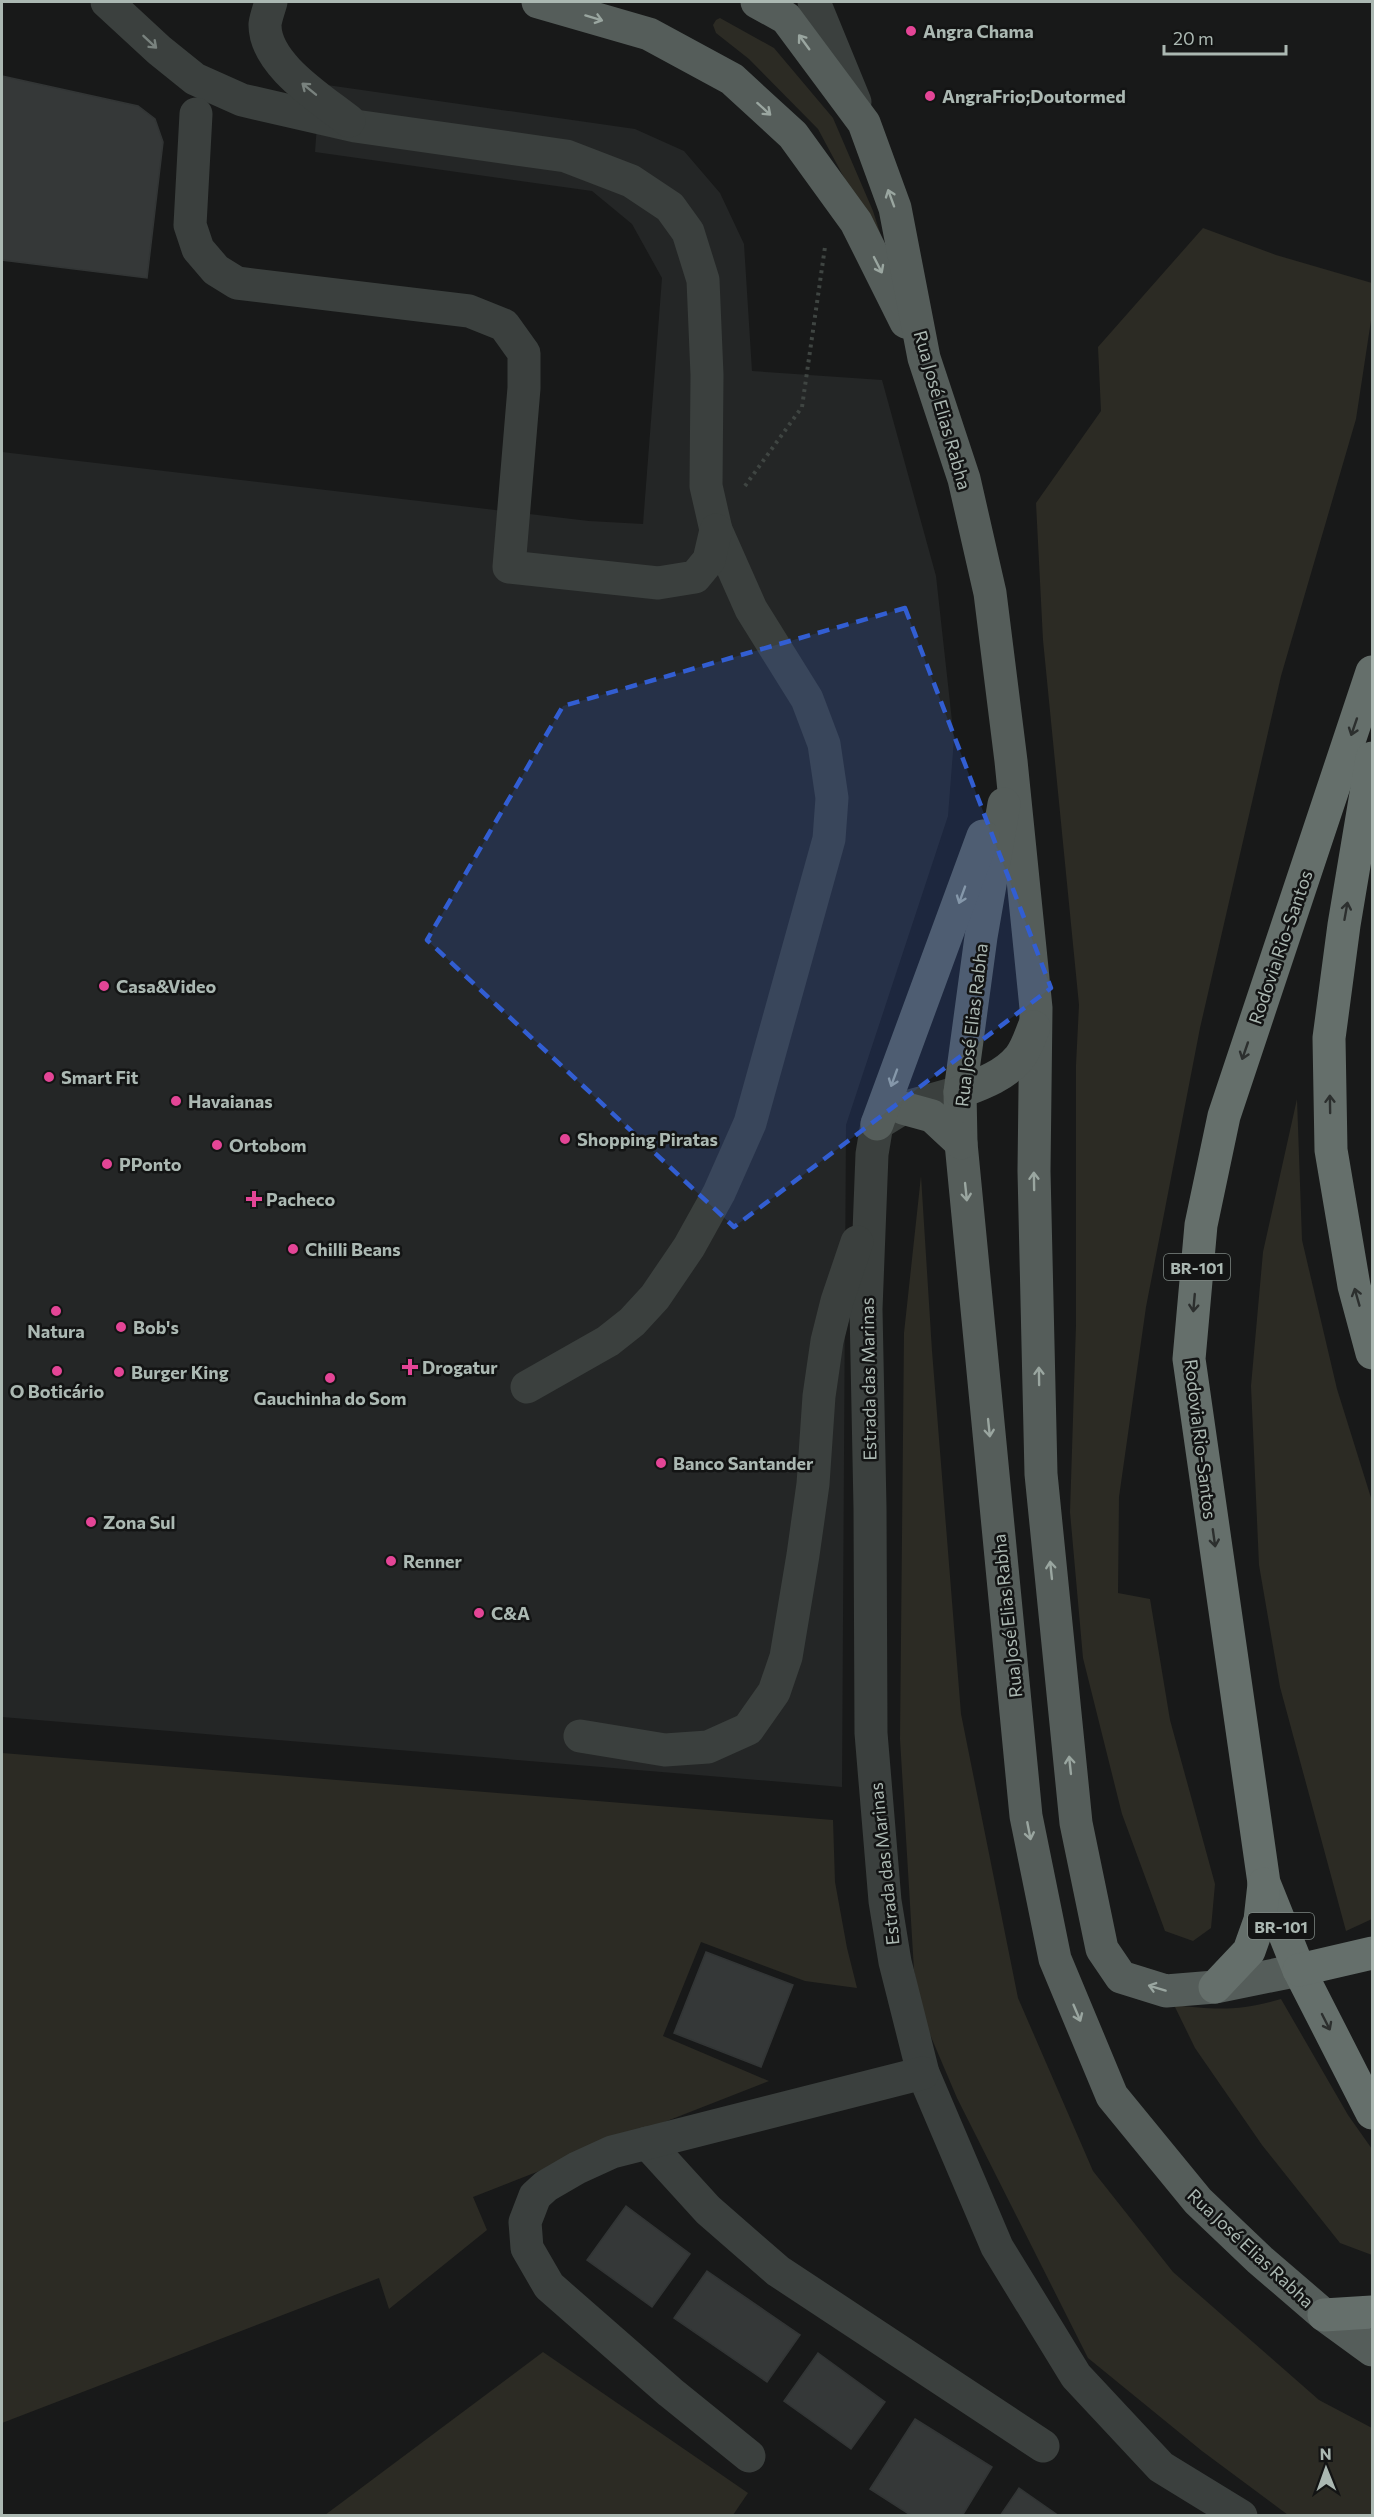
<svg xmlns="http://www.w3.org/2000/svg" width="1374" height="2517" font-family="Commissioner,sans-serif">
<rect width="100%" height="100%" fill="#181919"/>
<path fill="#242626" d="M320,84L635,129L684,151L720,193L744,244L752,371L882,380L936,576L954,739L948,816L846,1125L842,1787L2,1717V452L589,521L643,524L662,278L632,224L592,191L315,152Z"/>
<g fill="#2c2b24">
<path d="M720,18L774,48L833,118L873,211L895,280L863,213L818,129L749,59L716,33L713,25L716,20Z"/>
<path d="M1203,228L1276,255L1372,283V314L1356,419L1281,676L1200,1028L1146,1307L1119,1497L1118,1593L1150,1599L1170,1720L1215,1884L1211,1928L1193,1941L1165,1931L1122,1814L1083,1658L1070,1512L1076,1325V1065L1079,1005L1043,640L1036,503L1101,411L1098,347Z"/>
<path d="M1297,1099L1302,1240L1337,1389L1372,1501V1919L1346,1931L1280,1687L1259,1565L1251,1386L1263,1252Z"/>
<path d="M921,1176L932,1351L961,1714L1018,1998L1093,2171L1173,2272L1319,2400L1372,2428V2515H1288L1202,2451L1088,2358L957,2098L923,2018L914,1970L900,1739L904,1333Z"/>
<path d="M2,1753L833,1820L835,1882L847,1948L857,1988L805,1981L701,1942L663,2036L769,2081L473,2197L487,2230L389,2309L379,2278L2,2423Z"/>
<path d="M1281,1999L1348,2115L1372,2149V2255L1340,2243L1262,2145L1195,2048L1174,2005C1216,2010 1240,2011 1281,1999Z"/>
<path d="M543,2352L748,2493L733,2515H325Z"/>
</g>
<g fill="#353838" stroke="#323535" stroke-width="1.5">
<path d="M2,76L138,106L155,119L163,142L147,278L2,260Z"/>
<path d="M706,1952L793,1985L761,2067L674,2033Z"/>
<path d="M626,2206L690,2254L652,2307L587,2260Z"/>
<path d="M707,2271L800,2335L767,2382L674,2318Z"/>
<path d="M818,2353L885,2402L851,2449L784,2401Z"/>
<path d="M915,2419L992,2467L962,2516H912L870,2489Z"/>
<path d="M1019,2488L1059,2516H1000Z"/>
</g>
<g fill="none" stroke-linecap="round" stroke-linejoin="round">
<path stroke="#3f4542" stroke-width="4" stroke-dasharray="3 4.5" stroke-linecap="butt" d="M745,486L802,407L825,247"/>
<g stroke="#3b403e" stroke-width="33">
<path d="M107,2L159,50L195,79L242,100L355,126L566,156L631,181L670,207L688,232L703,280L707,375L706,486L716,530L751,609L807,699L824,744L832,798L829,839L750,1123L719,1193L689,1247L655,1297L632,1322L608,1341L527,1387"/>
<path d="M271,2C269,9 266,17 265,24C264,64 320,98 349,121"/>
<path d="M814,2L855,102"/>
<path d="M196,114L190,225L198,249L216,270L237,283L469,311L504,325L524,353V388L509,567L658,583L695,577L709,560L716,530"/>
<path d="M960,1092L903,1108L877,1124L872,1154L866,1309L870,1508L871,1733L885,1901L895,1962L923,2073L997,2247L1076,2376L1161,2467L1241,2516"/>
<path d="M580,1736L665,1750L708,1747L748,1729L774,1692L786,1657L803,1555L813,1484L819,1396L827,1341L837,1301L857,1242"/>
<path d="M647,2143L708,2210L778,2271L1043,2446"/>
<path d="M749,2456L670,2392L549,2286L527,2248L525,2222L535,2196L546,2186L577,2168L612,2152L923,2073"/>
</g>
<g stroke="#555d5a" stroke-width="33">
<path d="M538,2L649,34L732,79L793,135L856,222L906,322"/>
<path d="M757,2L786,18L864,123L895,208L924,358L964,479L990,593L1011,761L1036,1008L1034,1171L1041,1474L1076,1823L1102,1949L1121,1977L1166,1991L1215,1987L1299,1970"/>
<path d="M1004,804L981,937L960,1092L961,1143L1026,1816L1055,1959L1112,2096L1198,2201L1260,2260L1324,2315L1372,2350"/>
<path d="M960,1092C981,1084 1004,1076 1019,1058C1026,1050 1030,1037 1034,1027"/>
<path d="M903,1108L932,1116L961,1143"/>
<path d="M877,1124L983,836"/>
</g>
<g stroke="#656f6b" stroke-width="33">
<path d="M1372,672L1224,1116L1201,1225L1189,1359L1264,1883L1299,1970L1372,2113"/>
<path d="M1372,758L1344,925L1329,1038L1331,1150L1354,1286L1372,1353"/>
<path d="M1299,1970L1372,1953"/>
<path d="M1215,1987L1249,1951L1260,1920L1264,1884"/>
<path d="M1324,2315L1372,2312"/>
</g>
</g>
<defs><path id="oneway-shaft" d="M-6 0H5M1.5-3L5.5 0L1.5 3" fill="none" stroke-width="1.6" stroke-linecap="round" stroke-linejoin="round" transform="scale(1.5)"/></defs>
<g stroke="#9aa6a0">
<use href="#oneway-shaft" transform="translate(594 18) rotate(17)"/>
<use href="#oneway-shaft" transform="translate(804 42) rotate(-126)"/>
<use href="#oneway-shaft" transform="translate(764 109) rotate(42)"/>
<use href="#oneway-shaft" transform="translate(891 198) rotate(-110)"/>
<use href="#oneway-shaft" transform="translate(878 265) rotate(63)"/>
<use href="#oneway-shaft" transform="translate(962 895) rotate(110)"/>
<use href="#oneway-shaft" transform="translate(894 1078) rotate(110)"/>
<use href="#oneway-shaft" transform="translate(1034 1181) rotate(-91)"/>
<use href="#oneway-shaft" transform="translate(966 1192) rotate(84)"/>
<use href="#oneway-shaft" transform="translate(1039 1376) rotate(-91)"/>
<use href="#oneway-shaft" transform="translate(989 1428) rotate(84)"/>
<use href="#oneway-shaft" transform="translate(1051 1570) rotate(-96)"/>
<use href="#oneway-shaft" transform="translate(1070 1765) rotate(-96)"/>
<use href="#oneway-shaft" transform="translate(1029 1831) rotate(79)"/>
<use href="#oneway-shaft" transform="translate(1157 1988) rotate(-163)"/>
<use href="#oneway-shaft" transform="translate(1077 2013) rotate(67)"/>
</g>
<g stroke="#79827e">
<use href="#oneway-shaft" transform="translate(150 42) rotate(43)"/>
<use href="#oneway-shaft" transform="translate(309 89) rotate(-141)"/>
</g>
<g stroke="#2c2f2e">
<use href="#oneway-shaft" transform="translate(1354 727) rotate(109)"/>
<use href="#oneway-shaft" transform="translate(1346 911) rotate(-80)"/>
<use href="#oneway-shaft" transform="translate(1245 1051) rotate(109)"/>
<use href="#oneway-shaft" transform="translate(1330 1104) rotate(-91)"/>
<use href="#oneway-shaft" transform="translate(1357 1297) rotate(-106)"/>
<use href="#oneway-shaft" transform="translate(1194 1303) rotate(95)"/>
<use href="#oneway-shaft" transform="translate(1214 1538) rotate(82)"/>
<use href="#oneway-shaft" transform="translate(1326 2022) rotate(63)"/>
</g>
<path fill="#325ed2" fill-opacity="0.2" stroke="#325ed2" stroke-width="4.5" stroke-dasharray="12 8" stroke-linejoin="round" d="M905,608L1051,988L734,1227L427,940L563,706Z"/>
<g fill="#e44596" stroke="#131414" stroke-width="2">
<circle cx="911" cy="31" r="6"/>
<circle cx="930" cy="96" r="6"/>
<circle cx="104" cy="986" r="6"/>
<circle cx="49" cy="1077" r="6"/>
<circle cx="176" cy="1101" r="6"/>
<circle cx="565" cy="1139" r="6"/>
<circle cx="217" cy="1145" r="6"/>
<circle cx="107" cy="1164" r="6"/>
<path d="M251 1190h6v6h6v6h-6v6h-6v-6h-6v-6h6z"/>
<circle cx="293" cy="1249" r="6"/>
<circle cx="56" cy="1311" r="6"/>
<circle cx="121" cy="1327" r="6"/>
<path d="M407 1358h6v6h6v6h-6v6h-6v-6h-6v-6h6z"/>
<circle cx="57" cy="1371" r="6"/>
<circle cx="119" cy="1372" r="6"/>
<circle cx="330" cy="1378" r="6"/>
<circle cx="661" cy="1463" r="6"/>
<circle cx="91" cy="1522" r="6"/>
<circle cx="391" cy="1561" r="6"/>
<circle cx="479" cy="1613" r="6"/>
</g>
<g text-anchor="middle" dominant-baseline="central" stroke-width="5" stroke-linejoin="round" paint-order="stroke">
<g fill="#131414" stroke="#7d8783" stroke-width="1.5">
<rect x="1164" y="1254" width="66" height="26" rx="4.5"/>
<rect x="1248" y="1913" width="66" height="26" rx="4.5"/>
</g>
<g font-size="16" font-weight="bold" fill="#abb8b2">
<text x="1197" y="1267">BR-101</text>
<text x="1281" y="1926">BR-101</text>
</g>
<g font-size="18" font-weight="bold" fill="#abb8b2" stroke="#131414" text-anchor="start">
<text x="923" y="31">Angra Chama</text>
<text x="942" y="96">AngraFrio;Doutormed</text>
<text x="116" y="986">Casa&amp;Video</text>
<text x="61" y="1077">Smart Fit</text>
<text x="188" y="1101">Havaianas</text>
<text x="577" y="1139">Shopping Piratas</text>
<text x="229" y="1145">Ortobom</text>
<text x="119" y="1164">PPonto</text>
<text x="266" y="1199">Pacheco</text>
<text x="305" y="1249">Chilli Beans</text>
<text x="133" y="1327">Bob's</text>
<text x="56" y="1331" text-anchor="middle">Natura</text>
<text x="422" y="1367">Drogatur</text>
<text x="131" y="1372">Burger King</text>
<text x="57" y="1391" text-anchor="middle">O Boticário</text>
<text x="330" y="1398" text-anchor="middle">Gauchinha do Som</text>
<text x="673" y="1463">Banco Santander</text>
<text x="103" y="1522">Zona Sul</text>
<text x="403" y="1561">Renner</text>
<text x="491" y="1613">C&amp;A</text>
</g>
<g font-size="18" fill="#abb8b2" stroke="#131414">
<text transform="translate(943 410) rotate(74)">Rua José Elias Rabha</text>
<text transform="translate(1280 947) rotate(-71)">Rodovia Rio-Santos</text>
<text transform="translate(971 1025) rotate(-83)">Rua José Elias Rabha</text>
<text transform="translate(868 1379) rotate(-91)">Estrada das Marinas</text>
<text transform="translate(1201 1439) rotate(83)">Rodovia Rio-Santos</text>
<text transform="translate(1007 1616) rotate(-96)">Rua José Elias Rabha</text>
<text transform="translate(884 1864) rotate(-96)">Estrada das Marinas</text>
<text transform="translate(1251 2248) rotate(43)">Rua José Elias Rabha</text>
</g>
</g>
<rect width="1374" height="2517" fill="none" stroke="#abb8b2" stroke-width="6"/>
<g transform="translate(1326 2469) rotate(359)" stroke="#131414" stroke-width="4.5" paint-order="stroke">
<path d="M0-4.5L10 22L0 15L-10 22Z" fill="#abb8b2"/>
<text y="-9" font-size="16" font-weight="bold" text-anchor="middle" fill="#abb8b2">N</text>
</g>
<path d="M1164 45v9h122v-9" fill="none" stroke="#abb8b2" stroke-width="3"/>
<text x="1173" y="45" font-size="18" fill="#abb8b2" stroke="#131414" stroke-width="4.5" paint-order="stroke">20 m</text>
</svg>
